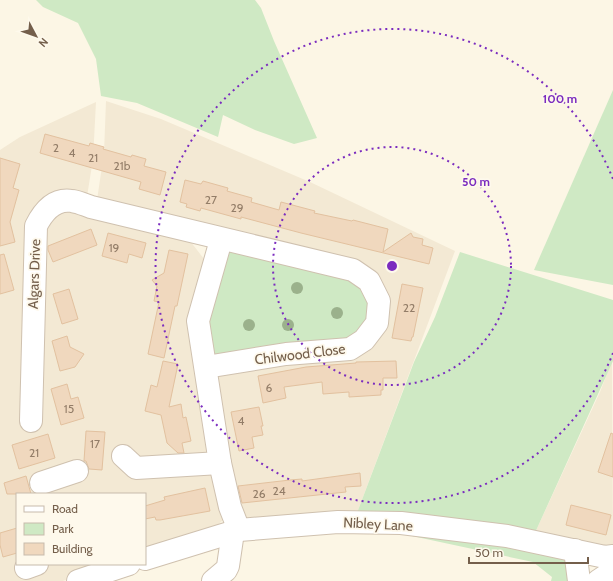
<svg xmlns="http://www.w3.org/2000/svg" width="613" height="581" font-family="Cabin,sans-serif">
<rect width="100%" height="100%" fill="#fcf6e5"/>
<g fill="#f3e9d4">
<path d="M106,101L161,119L310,182L455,251L357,513L244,523L234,499L213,372L387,298L97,200L104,153Z"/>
<path d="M96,102L93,159L85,209L187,237L204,259L189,318L206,434L223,520L212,530L145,552V494H17V564H108L63,581H0V150L20,137Z"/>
<path d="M612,361L613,550L534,535L600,392Z"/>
</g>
<g fill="#cfe9c4">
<path d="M36,0H255L261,8L274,41L317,138L294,144L255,130L223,115L218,137L137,103L101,96L96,59L78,23L43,7Z"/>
<path d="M613,90V285L534,270Z"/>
<path d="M240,250L352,275L375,311L358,339L221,360L208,350L205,321L229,252Z"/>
<path d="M460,252L613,300V361L534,535L357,513L414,362L435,317Z"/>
<path d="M384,530L476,539L564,558L569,576L568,581H551L552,577L533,562Z"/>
</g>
<g fill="#f0d8be" stroke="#e2c19f">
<path d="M45,134L89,146L90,143L104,147L103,149L131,157L132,155L146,159L144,166L166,172L160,195L139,189L141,182L40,153Z"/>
<path d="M0,158L20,164L13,188L19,190L10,222L15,242L0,246Z"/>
<path d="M185,180L201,184L203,181L228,188L227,191L252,198L251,202L279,210L281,202L315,211L314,213L352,221L353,220L388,229L383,252L411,233L413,237L423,239L422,245L433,248L429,264L301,233L241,217V219L201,208L200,211L186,207L187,204L180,202Z"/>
<path d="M91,229L97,245L53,262L48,250V246Z"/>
<path d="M108,233L146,243L142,258L129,254L127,263L102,256Z"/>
<path d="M169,250L188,254L177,306H175L164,358L148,354L159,302L154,301L157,286L152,280L164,273Z"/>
<path d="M4,254L14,290L0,294V255Z"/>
<path d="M402,284L423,288L413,337H412L411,341L392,338Z"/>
<path d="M69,289L78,319L62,324L53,294Z"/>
<path d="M67,336L70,347L84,354L75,367L60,371L52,341Z"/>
<path d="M163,361L178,364L169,407L181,404L183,418L186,417L191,441L182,443L184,453H178L167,443L161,415L145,411L151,385L157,387Z"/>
<path d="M396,361L397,378H383V390H381V395L349,397V392L323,394L322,382L284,387L286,398L263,403L258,376L306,367L356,363V362Z"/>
<path d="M67,384L71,399L78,397L84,418L61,425L51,389Z"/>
<path d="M259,407L263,426H261L263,435L252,437L254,448L239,451L231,412Z"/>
<path d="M86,431L105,432L102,470L89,469L86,461H84Z"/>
<path d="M611,433L613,434V477L598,472Z"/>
<path d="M48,434L55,458L19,469L12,445Z"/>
<path d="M360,473L361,486L345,487L346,492L242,503L238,486L290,480L302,479V481Z"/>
<path d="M26,476L31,494H7L4,483Z"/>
<path d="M205,488L210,511L160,520H156L155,517L145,519V506L165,500L164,497Z"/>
<path d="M571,505L611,515L606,535L566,525Z"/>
<path d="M17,528V553L3,557L0,545V533Z"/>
</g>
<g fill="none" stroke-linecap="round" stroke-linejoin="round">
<defs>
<g id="minor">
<path d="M221,240L198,321L220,463L230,507L239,530"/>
<path d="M31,421L36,226C43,212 54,198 72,201C79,202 85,205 91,207L353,270L369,281L379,301L377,323L364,340L350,349L286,354L206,367"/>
<path d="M123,456L136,468L220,463"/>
<path d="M41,483L77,471"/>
<path d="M575,550L579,581"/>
<path d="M145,559L239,530L338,522L401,523L507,536L605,557L613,556"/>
<path d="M26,568L37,564"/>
<path d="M78,581L129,564"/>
<path d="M213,581L226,570L228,566L233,532"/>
<path d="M598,581L613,571"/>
</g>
</defs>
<use href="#minor" stroke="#cfc1af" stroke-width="24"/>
<use href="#minor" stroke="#fff" stroke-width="22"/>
</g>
<g fill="#9bb18c">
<circle cx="297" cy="288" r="6"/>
<circle cx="337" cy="313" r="6"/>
<circle cx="249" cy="325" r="6"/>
<circle cx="288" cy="325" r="6"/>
</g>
<g fill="none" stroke="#7b2cbf" stroke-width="2" stroke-dasharray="2 4">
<circle cx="392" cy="266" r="119"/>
<path d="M613 353A237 237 0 1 1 613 179"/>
</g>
<g text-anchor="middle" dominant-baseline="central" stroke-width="3.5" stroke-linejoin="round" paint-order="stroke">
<g font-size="12" fill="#937d68">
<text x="56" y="147">2</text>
<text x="72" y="152">4</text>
<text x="93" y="157">21</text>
<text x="122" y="165">21b</text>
<text x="211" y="199">27</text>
<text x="237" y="207">29</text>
<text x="114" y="247">19</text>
<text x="409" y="307">22</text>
<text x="269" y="387">6</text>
<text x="69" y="408">15</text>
<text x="241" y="420">4</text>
<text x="95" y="443">17</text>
<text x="34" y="452">21</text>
<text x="279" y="490">24</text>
<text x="259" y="493">26</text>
</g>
<g font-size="14" fill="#745f4b" stroke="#fef9ec">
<text transform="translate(34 274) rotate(-88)">Algars Drive</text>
<text transform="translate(300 354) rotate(-7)">Chilwood Close</text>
<text transform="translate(378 524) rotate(3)">Nibley Lane</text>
</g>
</g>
<circle cx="392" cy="266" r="6" fill="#7b2cbf" stroke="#fef9ec" stroke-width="2"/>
<g font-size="12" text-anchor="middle" font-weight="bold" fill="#7b2cbf" stroke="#fef9ec" stroke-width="3.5" stroke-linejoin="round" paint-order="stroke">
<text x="560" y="103">100 m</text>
<text x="476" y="186">50 m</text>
</g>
<rect x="16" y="493" width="130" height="72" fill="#fef9ec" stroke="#c7bbac"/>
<rect x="24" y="506" width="20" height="6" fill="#ffffff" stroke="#c7bbac"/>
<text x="52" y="513" font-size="12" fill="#745f4b">Road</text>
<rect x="24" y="523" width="20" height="12" fill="#cfe9c4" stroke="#c7bbac"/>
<text x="52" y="533" font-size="12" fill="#745f4b">Park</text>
<rect x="24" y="543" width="20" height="12" fill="#f0d8be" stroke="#c7bbac"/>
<text x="52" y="553" font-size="12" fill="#745f4b">Building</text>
<g transform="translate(36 36) rotate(131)" stroke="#fef9ec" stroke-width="3" paint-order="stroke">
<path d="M0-3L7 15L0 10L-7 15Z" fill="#745f4b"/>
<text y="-6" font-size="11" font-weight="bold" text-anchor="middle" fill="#745f4b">N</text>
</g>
<path d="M469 557v6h119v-6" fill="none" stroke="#745f4b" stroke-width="2"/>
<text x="475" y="557" font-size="12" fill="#745f4b" stroke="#fef9ec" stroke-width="3" paint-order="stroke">50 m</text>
</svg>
